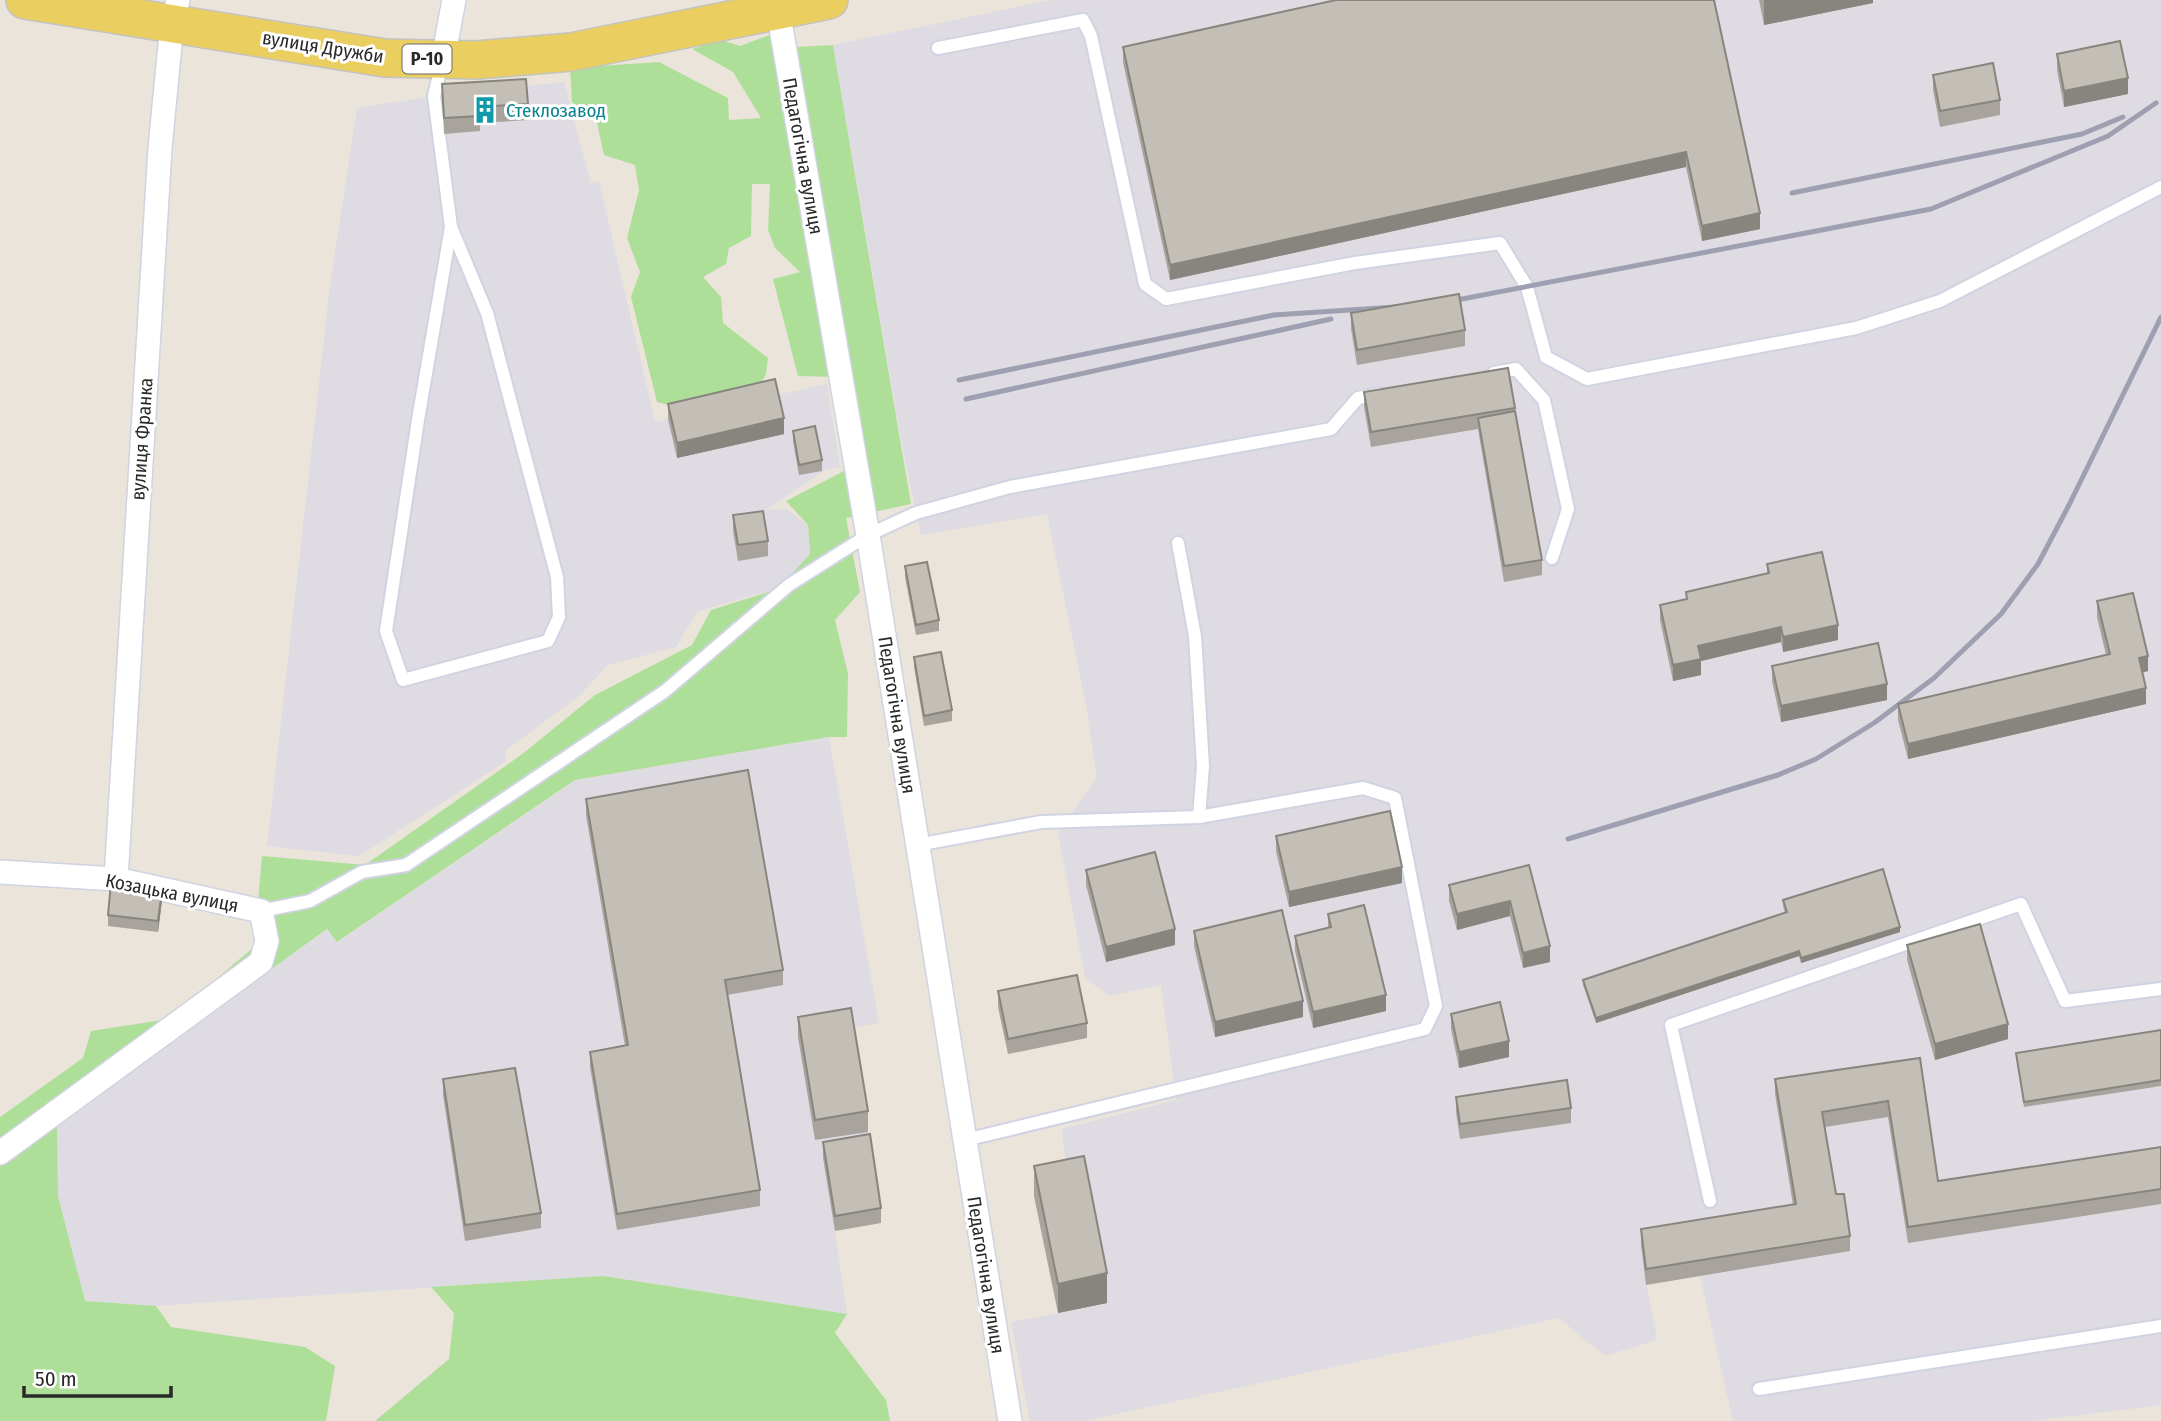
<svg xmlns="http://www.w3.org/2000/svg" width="2161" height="1421" font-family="'Fira Sans Condensed',sans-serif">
<rect width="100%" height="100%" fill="#eae4db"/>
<g fill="#dedbe3">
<path d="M1050,0H2161V1405L2033,1421H1733L1700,1276L1647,1285L1657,1340L1605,1356L1559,1318L1084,1421H1030L1011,1322L1058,1313L1034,1196L1069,1189L1062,1129L1176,1100L1161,985L1109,996L1085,978L1058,832L1097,778L1086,705L1047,514L921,535L902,445L833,45Z"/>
<path d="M564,82L591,184L599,181L655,422L827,384L840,467L825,470L766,510L786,509L808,525L810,554L778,589L698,611L676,647L608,665L578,697L506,750L505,762L359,856L267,846L330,286L357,108L434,96Z"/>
<path d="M829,737L879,1023L851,1028L881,1223L835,1231L847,1314L603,1276L156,1306L85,1301L58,1196L57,1123L328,929L338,942L576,780Z"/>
</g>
<g fill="#aedf99">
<path d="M772,34L837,377L798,376L773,279L800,272L775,248L768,230L770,184H752L751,236L729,248L726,264L703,277L721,297L723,323L768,358L766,374L755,394L681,408L657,402L631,297L640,272L627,238L639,190L635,165L604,155L596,119L572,102L570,68L659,62L728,98L729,120L761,118L733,72L692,49L721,40L740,46Z"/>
<path d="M833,45L911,504L846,518L860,592L835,620L848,674L847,737H829L575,780L337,942L327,929L57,1124L58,1196L85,1301L156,1306L171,1327L305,1347L335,1366L326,1421H0V1117L83,1058L91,1031L169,1019L254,947L262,856L365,865L521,755L595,695L692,645L711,610L778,589L810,554L808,525L786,501L842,472L865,455L794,47Z"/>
<path d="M603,1276L847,1314L835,1333L886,1400L890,1421H375L449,1359L454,1313L431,1287Z"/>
</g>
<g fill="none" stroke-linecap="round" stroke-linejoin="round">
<defs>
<g id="lane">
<path d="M938,48L1083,20L1091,36L1145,284L1166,299L1355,263L1500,243L1527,287L1546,357L1587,379L1856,328L1940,301L2161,187"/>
<path d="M442,63L434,96L451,227L418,420L386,631L403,680L548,641L559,617L557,577L487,313L451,227"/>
<path d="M1494,373L1516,369L1544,400L1568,509L1552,558"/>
<path d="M1178,543L1195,636L1203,766L1199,817"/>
<path d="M917,845L1041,822L1199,817L1363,788L1395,798L1436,1006L1425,1029L965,1140"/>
<path d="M261,911L310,901L362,872L406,865L665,691L789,585L868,535L916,513L1010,487L1331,429L1358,398L1380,394"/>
<path d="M1710,1201L1671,1025L2021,904L2065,1001L2161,989"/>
<path d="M1759,1389L2161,1326"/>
</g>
<g id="street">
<path d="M778,10L868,535L1010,1421"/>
<path d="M443,59L454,0"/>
<path d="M0,872L116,879L261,911L267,941L261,962L0,1153"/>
<path d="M116,879L160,148L172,24L178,0"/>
</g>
<path id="primary" d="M25,0L385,58L477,60L571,52L829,0"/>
</defs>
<use href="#lane" stroke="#d0d3e1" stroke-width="16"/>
<use href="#street" stroke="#d0d3e1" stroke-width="26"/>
<use href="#primary" stroke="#c3c3c3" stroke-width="40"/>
<use href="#lane" stroke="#fff" stroke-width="12"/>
<use href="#street" stroke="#fff" stroke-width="23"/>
<use href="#primary" stroke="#eacf60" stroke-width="37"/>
<g stroke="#9ea0b2" stroke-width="5">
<path d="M1792,193L2082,134L2123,117"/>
<path d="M1441,303L1931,209L2108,136L2156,103"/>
<path d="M959,380L1274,315L1395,307"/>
<path d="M966,399L1331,319"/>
<path d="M1568,839L1778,775L1816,759L1874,723L1934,678L2001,614L2038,564L2069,505L2161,317"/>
</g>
</g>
<g fill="#a8a39d">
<path d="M1714,0L1760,229L1702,241L1686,167L1170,280L1123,62V47Z"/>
<path d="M1759,0H1873V3L1764,25Z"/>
<path d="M2057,54L2128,94L2064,107L2057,70Z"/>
<path d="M1933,75L2000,100V115L1940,127L1933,90Z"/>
<path d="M442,84L528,104V120L480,123V131L444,134Z"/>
<path d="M1351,313L1465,330V346L1357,365L1351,329Z"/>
<path d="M1364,392L1515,408L1542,560V575L1504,582L1478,429L1371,447L1364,407Z"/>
<path d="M668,404L784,434L677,458L668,419Z"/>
<path d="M793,431L822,460V471L799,475L793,441Z"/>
<path d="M733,515L768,541V556L738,561L733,531Z"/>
<path d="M1767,564L1838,640L1783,652L1781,642L1701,661V675L1673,681L1660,620V605L1686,599V592L1767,573Z"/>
<path d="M905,566L939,620V631L916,635L905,577Z"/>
<path d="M2097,601L2148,671L2142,673L2146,704L1908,759L1898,720V704L2106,655L2097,617Z"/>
<path d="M914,657L952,710V721L924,726L914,667Z"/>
<path d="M1772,666L1887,700L1781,722L1772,681Z"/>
<path d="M586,799L783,970V985L727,995L760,1190V1206L617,1230L590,1067V1052L625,1046L586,815Z"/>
<path d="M1276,836L1402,883L1289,907L1276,851Z"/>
<path d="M1529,865L1550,962L1523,968L1510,916L1457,930L1449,901V885Z"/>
<path d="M1086,870L1175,945L1106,962L1086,885Z"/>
<path d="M162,900L158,932L108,926V915Z"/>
<path d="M1783,900L1900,932L1801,963L1799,956L1596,1023L1583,985V980L1785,913L1783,906Z"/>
<path d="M1328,914L1386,1011L1313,1028L1295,951V936L1328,928Z"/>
<path d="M1194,931L1303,1017L1215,1037L1194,946Z"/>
<path d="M1907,945L2008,1039L1935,1060L1907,960Z"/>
<path d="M998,991L1087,1023V1038L1008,1054L998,1007Z"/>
<path d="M1451,1014L1509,1057L1459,1068L1451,1029Z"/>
<path d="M798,1017L868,1111V1132L815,1140L798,1037Z"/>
<path d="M2161,1030V1086L2024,1107L2016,1053Z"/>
<path d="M1920,1058L1938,1181L2161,1147V1204L1908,1243L1888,1117L1825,1127L1836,1194L1850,1236V1251L1646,1285L1641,1245V1229L1793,1205L1775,1094V1079Z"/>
<path d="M443,1079L541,1213V1228L465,1241L443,1095Z"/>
<path d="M1456,1097L1571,1108V1123L1460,1139L1456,1112Z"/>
<path d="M823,1142L881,1208V1223L835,1231L823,1158Z"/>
<path d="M1034,1166L1107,1303L1058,1313L1034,1196Z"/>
</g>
<g fill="#88857f">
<path d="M1764,0H1873V3L1764,25Z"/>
<path d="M2128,78V94L2064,107V91Z"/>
<path d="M1686,152V167L1170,280V265Z"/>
<path d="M1760,213V229L1702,241V226Z"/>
<path d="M784,418V434L677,458V443Z"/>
<path d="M1838,625V640L1783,652V637Z"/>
<path d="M1781,627V642L1701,661V675L1673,681V665L1698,646Z"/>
<path d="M2148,656V671L2139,673V658Z"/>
<path d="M1887,684V700L1781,722V706Z"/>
<path d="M2146,688V704L1908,759V744Z"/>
<path d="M1402,867V883L1289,907V892Z"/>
<path d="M162,890V900L158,932V921Z"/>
<path d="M1510,901V916L1457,930V914Z"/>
<path d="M1900,927V932L1801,963V958Z"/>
<path d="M1175,929V945L1106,962V947Z"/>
<path d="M1550,946V962L1523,968V953Z"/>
<path d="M1799,951V956L1596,1023V1018Z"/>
<path d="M1386,995V1011L1313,1028V1012Z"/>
<path d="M1303,1001V1017L1215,1037V1022Z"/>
<path d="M2008,1024V1039L1935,1060V1044Z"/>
<path d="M1509,1041V1057L1459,1068V1052Z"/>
<path d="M1107,1273V1303L1058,1313V1284Z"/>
</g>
<g fill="#c3beb6" stroke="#88857f" stroke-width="2">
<path d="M1336,0H1714L1760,213L1702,226L1686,152L1170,265L1123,47Z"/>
<path d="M2120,41L2128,78L2064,91L2057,54Z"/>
<path d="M1993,63L2000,100L1940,111L1933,75Z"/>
<path d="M526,79L528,104L479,107L480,116L444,118L442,84Z"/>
<path d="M1459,294L1465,330L1357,350L1351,313Z"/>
<path d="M1508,368L1515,408L1371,432L1364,392Z"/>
<path d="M775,379L784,418L677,443L668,404Z"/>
<path d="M1515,411L1542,560L1504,566L1478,418Z"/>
<path d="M815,426L822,460L799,465L793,431Z"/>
<path d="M763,511L768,541L738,545L733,515Z"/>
<path d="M1822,552L1838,625L1783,637L1781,627L1698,646L1701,659L1673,665L1660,605L1687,599L1686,592L1769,573L1767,564Z"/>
<path d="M927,562L939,620L916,625L905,566Z"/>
<path d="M2133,593L2148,656L2139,658L2146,688L1908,744L1898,704L2110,654L2097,601Z"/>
<path d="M1878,643L1887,684L1781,706L1772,666Z"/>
<path d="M941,652L952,710L924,716L914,657Z"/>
<path d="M748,770L783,970L725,980L760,1190L617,1214L590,1052L628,1045L586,799Z"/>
<path d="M1390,811L1402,867L1289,892L1276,836Z"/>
<path d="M1155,852L1175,929L1106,947L1086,870Z"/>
<path d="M1529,865L1550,946L1523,953L1510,901L1457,914L1449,885Z"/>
<path d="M1883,869L1900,927L1801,958L1799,951L1596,1018L1583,980L1787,912L1783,900Z"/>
<path d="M111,883L162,890L158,921L108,915Z"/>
<path d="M1364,905L1386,995L1313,1012L1295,936L1331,927L1328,914Z"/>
<path d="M1282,910L1303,1001L1215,1022L1194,931Z"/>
<path d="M1980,924L2008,1024L1935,1044L1907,945Z"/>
<path d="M1077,975L1087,1023L1008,1039L998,991Z"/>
<path d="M1500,1002L1509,1041L1459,1052L1451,1014Z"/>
<path d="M851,1008L868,1111L815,1120L798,1017Z"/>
<path d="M2161,1030V1080L2024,1102L2016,1053Z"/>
<path d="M1920,1058L1938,1181L2161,1147V1189L1908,1227L1888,1101L1822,1112L1836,1194H1844L1850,1236L1646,1269L1641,1229L1796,1204L1775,1079Z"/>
<path d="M515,1068L541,1213L465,1225L443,1079Z"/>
<path d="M1567,1080L1571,1108L1460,1124L1456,1097Z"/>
<path d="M870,1134L881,1208L835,1216L823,1142Z"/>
<path d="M1084,1156L1107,1273L1058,1284L1034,1166Z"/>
</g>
<defs>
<symbol id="building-bare" viewBox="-9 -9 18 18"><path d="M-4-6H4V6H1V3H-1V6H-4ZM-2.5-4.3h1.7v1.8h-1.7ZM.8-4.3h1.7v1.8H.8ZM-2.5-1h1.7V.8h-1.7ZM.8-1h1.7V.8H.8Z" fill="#0f9aa8" stroke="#fff" stroke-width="2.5" paint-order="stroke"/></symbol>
</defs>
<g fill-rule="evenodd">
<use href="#building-bare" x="466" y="91" width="38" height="38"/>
</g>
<g text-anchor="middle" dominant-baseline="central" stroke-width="6" stroke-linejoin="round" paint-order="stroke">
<rect fill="#fff" stroke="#696969" stroke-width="2" x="402.5" y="44.5" width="49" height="29" rx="5"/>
<g font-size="18" font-weight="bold" fill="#292929">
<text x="427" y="59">Р-10</text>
</g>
<g font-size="19" fill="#292929" stroke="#fff">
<text transform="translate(323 47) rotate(9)">вулиця Дружби</text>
<text transform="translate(803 156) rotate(80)">Педагогічна вулиця</text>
<text transform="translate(142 439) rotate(-86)">вулиця Франка</text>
<text transform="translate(897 715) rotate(81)">Педагогічна вулиця</text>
<text transform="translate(172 893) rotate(11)">Козацька вулиця</text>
<text transform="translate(986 1275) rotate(81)">Педагогічна вулиця</text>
</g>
<g font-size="19" fill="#0d838f" stroke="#fff" text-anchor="start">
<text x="506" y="110">Стеклозавод</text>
</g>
</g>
<path d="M24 1386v10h147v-10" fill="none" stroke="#292929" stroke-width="3.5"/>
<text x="35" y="1386" font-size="21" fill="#292929" stroke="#ffffff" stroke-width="5" paint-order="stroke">50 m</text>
</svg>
